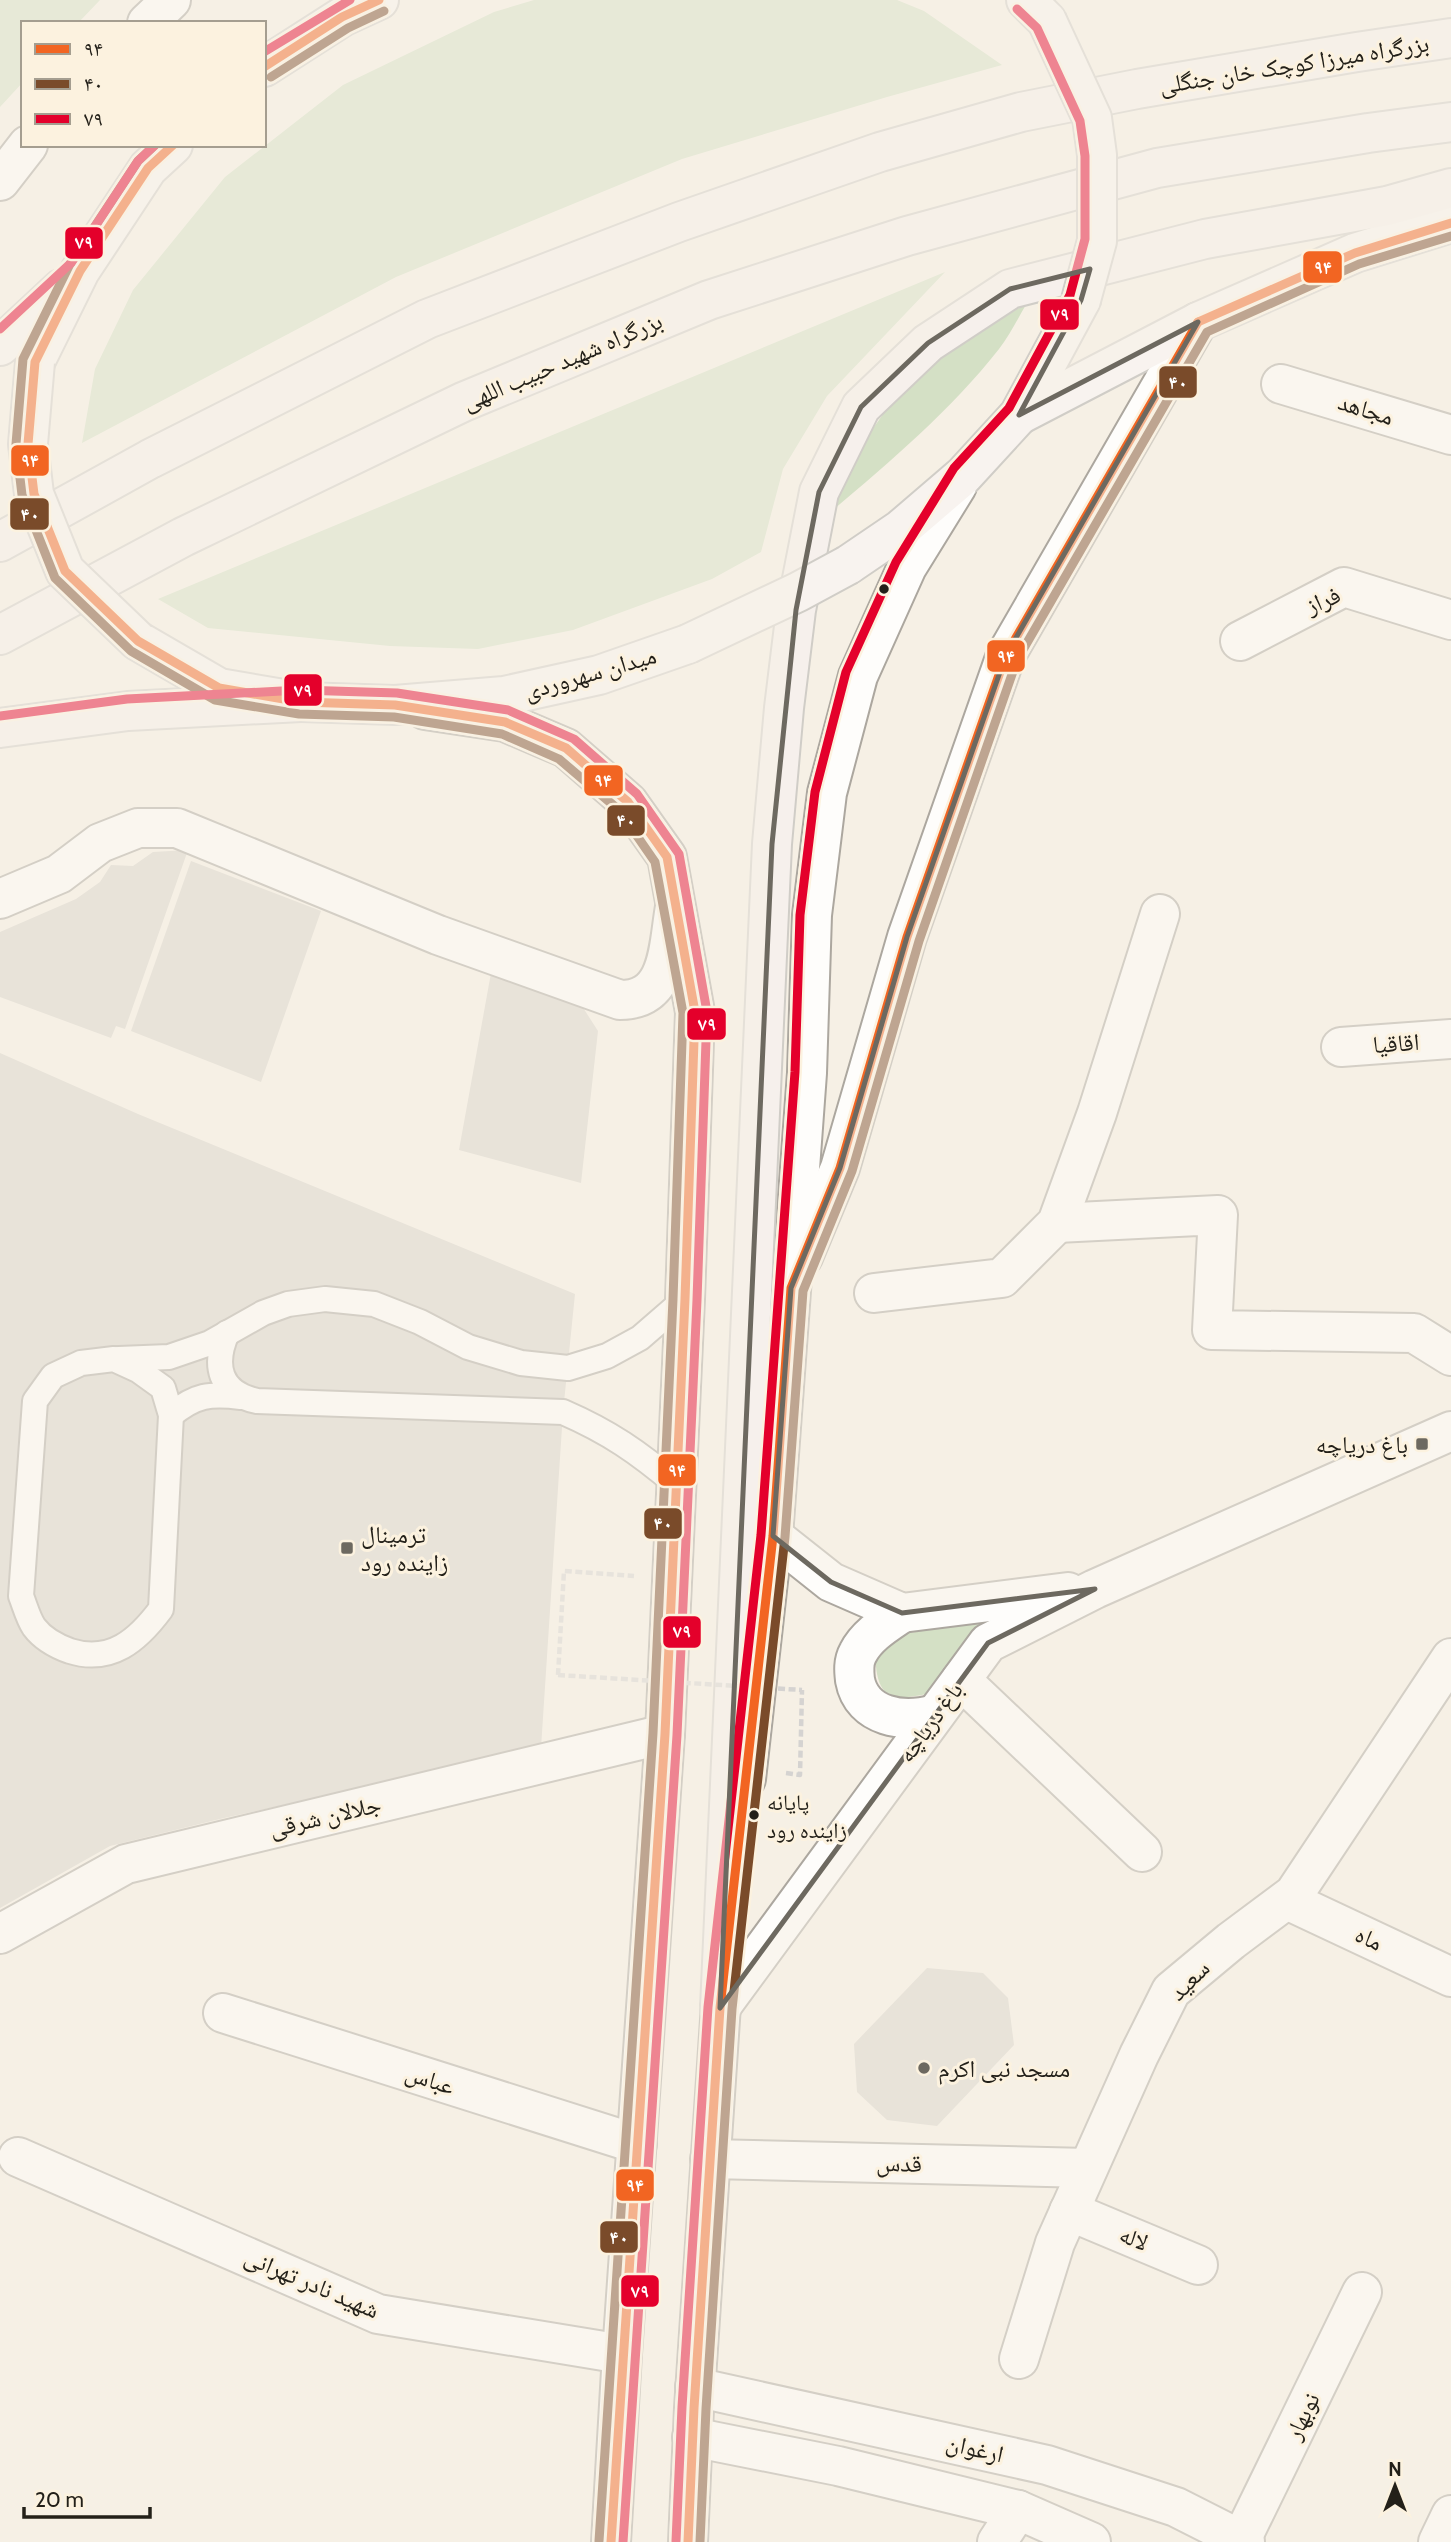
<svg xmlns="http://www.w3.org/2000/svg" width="1451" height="2542" font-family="Cabin,'Noto Naskh Arabic',sans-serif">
<rect width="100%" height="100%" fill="#f6f0e5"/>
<g fill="#d4e0c5">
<path d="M0,0H100L78,23H23V82L0,107Z"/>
<path d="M534,0H897L924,11L1002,65L887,97L682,159L396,277L82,443L95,369L133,290L225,177L343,85L494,12Z"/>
<path d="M945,272L827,396L783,469L761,552L712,579L573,630L478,649L390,646L208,628L158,599Z"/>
<path d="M1027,303C1018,318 1010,335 999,349C951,410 891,461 833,510L862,444L898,393L958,345Z"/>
<path d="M984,1620L931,1693C891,1702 877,1700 875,1655L904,1634Z"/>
</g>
<g fill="#d7d2ca">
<path d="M188,850L125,1029L116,1026L111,1038L0,997V932L76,899L100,882L111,865L133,866L153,852Z"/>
<path d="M191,861L321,911L261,1082L131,1031Z"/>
<path d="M491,973L580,1003L598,1031L581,1183L459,1150Z"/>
<path d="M0,1053L138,1114L575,1294L563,1412L541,1748L224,1818L110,1846L0,1908Z"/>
<path d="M927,1968L983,1973L1008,1998L1014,2045L937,2126L887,2120L857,2092L854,2044Z"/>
</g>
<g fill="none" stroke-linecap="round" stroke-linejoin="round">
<defs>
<g id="service">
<path d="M227,1333C213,1365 219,1393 257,1401L563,1412C609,1432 638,1452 677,1485"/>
<path d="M114,1359L138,1370L163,1388L171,1415L161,1609C138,1640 111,1664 70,1651C56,1646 43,1639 34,1627C28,1618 25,1606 21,1596L35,1401L53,1376L81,1363Z"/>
<path d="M119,1359L169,1357L210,1343L263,1313L288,1304L325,1299L374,1304L420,1322L468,1347L521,1363L568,1368L607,1356L640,1338L685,1299"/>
<path d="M171,1415C195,1395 210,1393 241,1397"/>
</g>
<g id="minor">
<path d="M1281,384L1451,435"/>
<path d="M1240,641L1344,587L1451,620"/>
<path d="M0,899L59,874L100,843L138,828H177L438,935L620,1000C671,1000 668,945 675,907"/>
<path d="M1341,1047L1451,1039"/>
<path d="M1057,1223L1218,1215L1212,1330L1414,1333L1451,1356"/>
<path d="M874,1293L1002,1278L1057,1223L1097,1113L1160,914"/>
<path d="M961,1680L1142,1852"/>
<path d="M1287,1900L1451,1977"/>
<path d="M0,1934L126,1864L665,1734"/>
<path d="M223,2013L637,2144"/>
<path d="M18,2157L378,2314L622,2354"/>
<path d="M710,2159L1088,2168"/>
<path d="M1069,2211L1198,2265"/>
<path d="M1019,2359L1055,2243L1139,2055L1171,1991L1231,1941L1294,1894L1451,1658"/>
<path d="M695,2387L1047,2465L1176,2507L1245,2542"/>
<path d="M692,2437L838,2466L1018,2510L1091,2542"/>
<path d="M1241,2540L1362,2292"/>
<path d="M997,2542L1018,2510"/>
<path d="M1438,2542L1451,2515"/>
</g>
<g id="tertiary">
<path d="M147,23L171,0"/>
<path d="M0,181L28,145"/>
<path d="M773,1536L831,1582L902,1613L1068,1592"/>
<path d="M902,1613C886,1624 867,1635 858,1653C853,1662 854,1671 855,1680C862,1718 904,1723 935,1714"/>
<path d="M720,2008L988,1643L1095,1589L1451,1431"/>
</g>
<g id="secondary">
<path d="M425,710L505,722L566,748L628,802L667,857L695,1012L685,1299L665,1734L622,2354L611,2542"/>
<path d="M803,1257L840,1168L907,937L1006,655L1198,322"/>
<path d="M746,1779L773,1536L807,1073L812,915L827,793L858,676L907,567L957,486"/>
<path d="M688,2542L694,2408L723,1975"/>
</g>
<g id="primary">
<path d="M1026,0L1047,21"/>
<path d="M264,67L342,17L379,0"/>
<path d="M0,346L61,289"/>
<path d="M35,362L80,271L148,168L173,145"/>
<path d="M1019,415L1198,322L1355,253L1451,223"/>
<path d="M848,565L901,529L964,475L1019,415L1081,300"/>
<path d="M138,641L219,688L301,702L395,705L504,696L599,675L688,644"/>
</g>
<g id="trunk">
<path d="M0,542L150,459L427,319L679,222L880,152L1021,112L1137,89L1357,52L1451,38"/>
<path d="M0,635L183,537L463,402L709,300L907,236L1157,168L1368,133L1451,122"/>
<path d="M0,728L128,711L301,702"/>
<path d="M720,2008L772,844L784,708L796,610L819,492L861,407L928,343L1010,289L1205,239L1387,206L1451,188"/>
</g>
</defs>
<use href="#service" stroke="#aca79f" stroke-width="28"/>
<use href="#minor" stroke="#aca79f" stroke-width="42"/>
<use href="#tertiary" stroke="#aca79f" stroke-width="42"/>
<use href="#secondary" stroke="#aca79f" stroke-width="42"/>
<use href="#primary" stroke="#d0cdc7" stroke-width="42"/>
<use href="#trunk" stroke="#d0cdc7" stroke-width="42"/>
<g stroke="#d5d3d1" stroke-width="4.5" stroke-dasharray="7 3.5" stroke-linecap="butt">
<path d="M558,1675L564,1571L634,1576"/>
<path d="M786,1773L800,1775L802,1690"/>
</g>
<use href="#service" stroke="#fefdfb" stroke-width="24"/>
<use href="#minor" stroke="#fefdfb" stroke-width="38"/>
<use href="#tertiary" stroke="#fefdfb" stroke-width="38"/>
<use href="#secondary" stroke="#fefdfb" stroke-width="38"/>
<use href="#primary" stroke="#f8f3ef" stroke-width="38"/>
<use href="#trunk" stroke="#f6f0ec" stroke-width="38"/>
<defs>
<g id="primary-bridge">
<path d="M1047,21L1092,118L1097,155V241L1081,300"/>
<path d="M35,362L28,444L34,494L65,571L138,641"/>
<path d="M688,644L798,592L848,565"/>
</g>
</defs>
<use href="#primary-bridge" stroke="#d0cdc7" stroke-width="42" stroke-linecap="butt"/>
<path stroke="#d5d3d1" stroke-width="4.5" stroke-dasharray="7 3.5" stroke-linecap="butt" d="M558,1675L802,1690"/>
<use href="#primary-bridge" stroke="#f8f3ef" stroke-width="38"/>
<defs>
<g id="bus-1">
<path d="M264,67L342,17L379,0"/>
<path d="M173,145L148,168L80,271L35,362L28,444L34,494L65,571L138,641L219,688L301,702L395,705L505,722L566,748L628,802L667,857L695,1012L685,1299L665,1734L611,2542"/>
<path d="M1198,322L1355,253L1451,223"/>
<path d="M688,2542L694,2408L720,2008L773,1536L791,1288L840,1168L907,937L1006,655L1198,322"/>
</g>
<g id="bus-2">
<path d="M271,77L348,28L384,11"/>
<path d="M155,145L138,161L70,264L23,359L16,444L22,495L55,578L131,651L215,700L299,714L394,717L502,734L559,759L619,810L655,862L683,1013L673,1299L653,1733L599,2541"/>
<path d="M700,2542L706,2409L732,2009L785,1537L803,1291L852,1171L919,941L1017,660L1207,332L1359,264L1451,236"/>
</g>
<g id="bus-3">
<path d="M264,52L350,0"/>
<path d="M0,329L71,263L138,161L155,145"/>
<path d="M0,716L127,699L300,690L397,693L508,710L574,739L637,794L679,854L707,1012L697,1300L677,1735L623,2542"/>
<path d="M676,2541L682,2407L708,2007L761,1535L795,1072L800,915L815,792L846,672L896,562L954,468L1009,408L1070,295L1085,239V156L1080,121L1037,28L1017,9"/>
</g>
</defs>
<use href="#bus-1" stroke="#fcf2df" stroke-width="14"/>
<use href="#bus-2" stroke="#fcf2df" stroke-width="14"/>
<use href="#bus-3" stroke="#fcf2df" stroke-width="14"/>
<use href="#bus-1" stroke="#f26522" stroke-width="9"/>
<use href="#bus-2" stroke="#7a4b2a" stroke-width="9"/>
<use href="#bus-3" stroke="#e4002b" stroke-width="9"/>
</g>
<path d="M0 0H1451V2542H0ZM1090,269L1081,300L1019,415L1198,322L1006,655L907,937L840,1168L791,1288L773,1536L831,1582L902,1613L1095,1589L988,1643L720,2008L772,844L796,610L819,492L861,407L928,343L1010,289Z" fill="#f6f0e5" fill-opacity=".55" fill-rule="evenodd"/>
<path fill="none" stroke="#6d6960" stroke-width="5" stroke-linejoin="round" d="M1090,269L1081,300L1019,415L1198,322L1006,655L907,937L840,1168L791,1288L773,1536L831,1582L902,1613L1095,1589L988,1643L720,2008L772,844L796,610L819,492L861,407L928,343L1010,289Z"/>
<g fill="#232019" stroke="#fcf2df" stroke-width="2.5">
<circle cx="884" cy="589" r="6"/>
<circle cx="754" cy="1815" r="6"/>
</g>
<g fill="#6d6960" stroke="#fcf2df" stroke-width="2.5">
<rect x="1415" y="1437" width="14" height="14" rx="3.5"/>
<rect x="340" y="1541" width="14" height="14" rx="3.5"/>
<circle cx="924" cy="2068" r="7"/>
</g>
<g text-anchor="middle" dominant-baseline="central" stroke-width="6" stroke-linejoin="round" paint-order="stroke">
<g font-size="22" fill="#232019" stroke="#fcf2df" text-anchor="start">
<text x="767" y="1802">پایانه<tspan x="767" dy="28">زاینده رود</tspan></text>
</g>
<g font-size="24" fill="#232019" stroke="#fcf2df">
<text transform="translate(1294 64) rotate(-9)">بزرگراه میرزا کوچک خان جنگلی</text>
<text transform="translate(562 361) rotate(-23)">بزرگراه شهید حبیب اللهی</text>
<text transform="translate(1366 409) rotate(17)">مجاهد</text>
<text transform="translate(1323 600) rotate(-23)">فراز</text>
<text transform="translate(590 673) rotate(-16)">میدان سهروردی</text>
<text transform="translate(1396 1043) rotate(-4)">اقاقیا</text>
<text transform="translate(930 1722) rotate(-54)">باغ دریاچه</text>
<text transform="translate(325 1816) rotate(-13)">جلالان شرقی</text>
<text transform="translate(1369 1938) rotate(25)">ماه</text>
<text transform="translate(1189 1980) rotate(-45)">سعید</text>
<text transform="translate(430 2079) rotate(18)">عباس</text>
<text transform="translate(899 2163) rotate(1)">قدس</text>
<text transform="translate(1134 2238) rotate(22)">لاله</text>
<text transform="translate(312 2283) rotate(23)">شهید نادر تهرانی</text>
<text transform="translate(1302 2416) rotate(-64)">نوبهار</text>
<text transform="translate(975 2448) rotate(13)">ارغوان</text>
</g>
<g font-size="24" fill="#232019" stroke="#fcf2df" text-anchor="start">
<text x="1408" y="1444" text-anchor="end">باغ دریاچه</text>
<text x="361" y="1534">ترمینال<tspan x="361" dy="28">زاینده رود</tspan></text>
<text x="938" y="2068">مسجد نبی اکرم</text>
</g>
</g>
<g stroke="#fcf2df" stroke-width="2.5">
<rect x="64" y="226" width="40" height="34" rx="7" fill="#e4002b"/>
<rect x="1302" y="250" width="41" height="34" rx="7" fill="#f26522"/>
<rect x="1039" y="298" width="41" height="33" rx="7" fill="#e4002b"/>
<rect x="1158" y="365" width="40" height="34" rx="7" fill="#7a4b2a"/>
<rect x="10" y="444" width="40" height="33" rx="7" fill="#f26522"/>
<rect x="9" y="497" width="41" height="34" rx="7" fill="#7a4b2a"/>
<rect x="986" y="639" width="40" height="34" rx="7" fill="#f26522"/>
<rect x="283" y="673" width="40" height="34" rx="7" fill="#e4002b"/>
<rect x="583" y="764" width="41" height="33" rx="7" fill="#f26522"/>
<rect x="606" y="804" width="40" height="33" rx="7" fill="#7a4b2a"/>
<rect x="686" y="1007" width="41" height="34" rx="7" fill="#e4002b"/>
<rect x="657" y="1453" width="40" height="34" rx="7" fill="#f26522"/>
<rect x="643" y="1507" width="40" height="33" rx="7" fill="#7a4b2a"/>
<rect x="662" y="1615" width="40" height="34" rx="7" fill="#e4002b"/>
<rect x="615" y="2168" width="40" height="34" rx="7" fill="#f26522"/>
<rect x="599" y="2220" width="40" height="34" rx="7" fill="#7a4b2a"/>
<rect x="620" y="2274" width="40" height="34" rx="7" fill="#e4002b"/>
</g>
<g font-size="19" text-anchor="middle" font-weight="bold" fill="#fff">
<text x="84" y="249">۷۹</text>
<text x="1323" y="274">۹۴</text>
<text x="1060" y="321">۷۹</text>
<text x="1178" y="389">۴۰</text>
<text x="30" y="467">۹۴</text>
<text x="30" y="521">۴۰</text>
<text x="1006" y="663">۹۴</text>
<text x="303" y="697">۷۹</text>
<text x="603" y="787">۹۴</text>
<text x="626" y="827">۴۰</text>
<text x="707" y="1031">۷۹</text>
<text x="677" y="1477">۹۴</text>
<text x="663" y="1530">۴۰</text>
<text x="682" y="1638">۷۹</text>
<text x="635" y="2192">۹۴</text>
<text x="619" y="2244">۴۰</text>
<text x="640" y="2298">۷۹</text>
</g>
<rect x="21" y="21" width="245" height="126" fill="#fcf2df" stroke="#a59e90" stroke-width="2"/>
<rect x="35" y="44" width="35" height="10" fill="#f26522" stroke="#a59e90" stroke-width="2"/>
<text x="84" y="56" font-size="21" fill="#232019">۹۴</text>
<rect x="35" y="79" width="35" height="10" fill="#7a4b2a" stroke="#a59e90" stroke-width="2"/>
<text x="84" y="91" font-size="21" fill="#232019">۴۰</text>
<rect x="35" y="114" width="35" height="10" fill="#e4002b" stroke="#a59e90" stroke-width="2"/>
<text x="84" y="126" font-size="21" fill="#232019">۷۹</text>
<g transform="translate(1395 2486)" stroke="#fcf2df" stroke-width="5" paint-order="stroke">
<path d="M0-5L12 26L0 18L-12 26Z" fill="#232019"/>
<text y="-10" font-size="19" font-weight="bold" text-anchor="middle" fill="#232019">N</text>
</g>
<path d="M24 2507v10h126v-10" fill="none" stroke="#232019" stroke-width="3.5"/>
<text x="35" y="2507" font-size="21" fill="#232019" stroke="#fcf2df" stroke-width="5" paint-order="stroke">20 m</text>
</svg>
